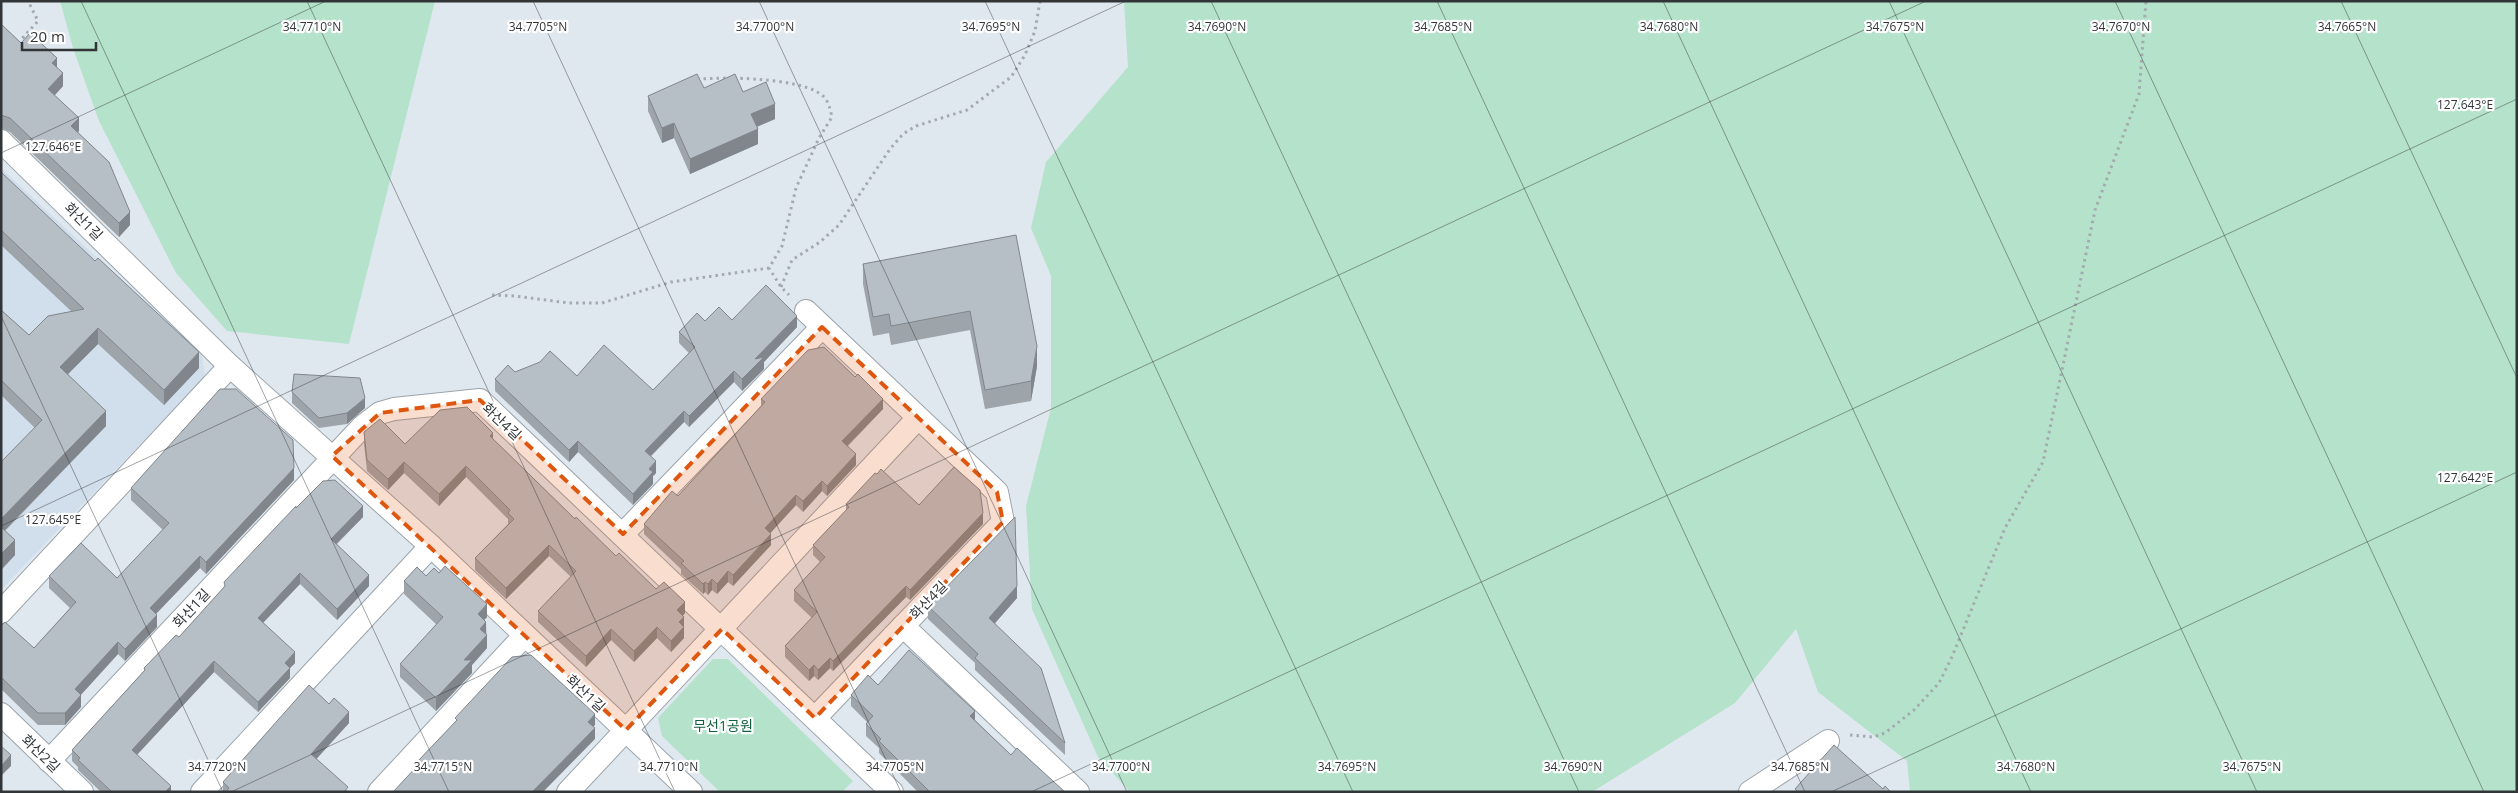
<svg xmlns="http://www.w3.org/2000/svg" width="2518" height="793" font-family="'Open Sans','Noto Sans KR',sans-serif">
<rect width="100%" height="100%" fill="#e0e8ef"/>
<path fill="#d1deec" d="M1,168L202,356L205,376L1,590Z"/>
<g fill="#b4e2ca">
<path d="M60,1H435L349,344L227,331L176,273L99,121L73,48Z"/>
<path d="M1124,1H2517V792H1910L1907,761L1818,692L1796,629L1735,703L1592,792H1130L1098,757L1032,609L1026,506L1051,408V276L1031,228L1046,162L1128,67Z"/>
<path d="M713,659H728L853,781L842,792H720L662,736L658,718Z"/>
</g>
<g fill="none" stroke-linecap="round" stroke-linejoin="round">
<defs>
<g id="street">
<path d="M1,141L230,366L431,546L691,792"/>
<path d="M806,311L997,492L1003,522L903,626L1078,792"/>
<path d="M623,534L822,327"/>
<path d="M1,612L230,366"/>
<path d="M1,714L82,792"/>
<path d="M815,718L903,626"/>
<path d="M49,761L362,427L380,413L394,409L480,400L892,792"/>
<path d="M202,792L431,546"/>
<path d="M379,792L524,636"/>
<path d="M568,792L918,418"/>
<path d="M1750,792L1828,741"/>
</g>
</defs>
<use href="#street" stroke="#9ca4ab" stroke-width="24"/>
<g stroke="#a4abb0" stroke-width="3" stroke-dasharray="2.5 4" stroke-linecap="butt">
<path d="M18,43L38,21L28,1"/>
<path d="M734,78C756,79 807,81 823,96C829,102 830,109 832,117L819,138L796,188L782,246L769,268L781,287L789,295"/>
<path d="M697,79L728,78"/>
<path d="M781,287L792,260L820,242L839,225L890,149L903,134L916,126L967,110L1011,77L1025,55L1035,31L1040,1"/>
<path d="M492,295L515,296L569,303H602L671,282L769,268"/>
<path d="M1850,735L1873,737L1885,733L1914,710L1939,683L1951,659L2005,528L2043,462L2095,210L2139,94L2146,1"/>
</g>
<use href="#street" stroke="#fff" stroke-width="22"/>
</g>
<g fill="#9da4aa">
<path d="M1,24L21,43L57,67L63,86L54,95L79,131L78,132L130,225L119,237L10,132L1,128Z"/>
<path d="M704,88L743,92L775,119L757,127L758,144L690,174L674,138L662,143L648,111V96Z"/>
<path d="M1,172L199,368L164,405L98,344L68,374L106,426L5,531L15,555L1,570V462L35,428L1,395V310L29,335L71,311L1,245Z"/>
<path d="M1016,235L1037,366L1031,401L985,409L970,330L891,345L889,333L873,336L863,284V264Z"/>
<path d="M732,320L797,327L764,362V369L742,391L734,382L689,427L684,422L651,456L656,473L653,476V484L633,505L578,452L569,462L495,391V379L515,372L577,376L653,390L689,353L679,343V332L705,321Z"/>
<path d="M292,392L365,408L347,424L319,428L292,403Z"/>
<path d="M761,399L883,409L848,446L856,465L827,496L822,491L803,512L796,505L770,533L771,545L733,586L728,582L717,594L712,590L708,595L705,592L703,594L681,574V569L644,534V524L678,496L761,406Z"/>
<path d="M364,432L405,444L493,439L575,519L616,556L685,613L683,616L684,617V638L671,652L657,638L634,662L611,640L586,667L538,622V611L571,577L549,556L506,599L475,570V558L508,524V519L466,477L439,506L404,473L388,490L367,471L364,444Z"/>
<path d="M294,480L206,574L200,568L156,614L157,627L125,661L118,654L81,695V707L65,725H38L1,689V626L34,648L70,608L49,588V576L117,578L163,530L131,500V488Z"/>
<path d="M846,504L919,505L983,524L910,600L906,597L833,671L830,668L818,680L814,676L809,681L785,657V646L812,618L794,601V590L820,562L813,555V545L846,511Z"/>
<path d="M296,508L363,517L337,544L369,586L337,620L300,584L263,623L295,663L290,668V678L258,712L214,672L137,755L171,792H101L78,770V767L72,761V750L144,671V668L179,637Z"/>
<path d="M426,576L487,617L484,620L486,622L487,648L472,665V673L436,711L400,677V664L437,625L404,594V581Z"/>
<path d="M1017,598L995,623L1065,743V755L975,670V663L928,619V606Z"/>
<path d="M878,685L975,720L1011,755L1065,792H918L879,753V748L866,736V724L867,722L851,706V695Z"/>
<path d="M349,723L316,759L348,792H223V782Z"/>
</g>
<g fill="#80868b">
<path d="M57,58V71L52,63Z"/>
<path d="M63,73V86L48,103V89Z"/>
<path d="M775,104V119L751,129V114Z"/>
<path d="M79,118V131L71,139V126Z"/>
<path d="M674,123V138L662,143V128Z"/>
<path d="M758,129V144L690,174V159Z"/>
<path d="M130,212V225L119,237V223Z"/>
<path d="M797,316V327L764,362V369L742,391V379L755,359Z"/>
<path d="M98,328V344L60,382V367Z"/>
<path d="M1037,346V366L1031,401V381Z"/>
<path d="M199,352V368L164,405V390Z"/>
<path d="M734,371V382L689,427V416Z"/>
<path d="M365,398V408L347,424V413Z"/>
<path d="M883,399V409L842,451V441Z"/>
<path d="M106,411V426L1,534V519Z"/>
<path d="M684,411V422L645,462V451Z"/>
<path d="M493,433V444L490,436Z"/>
<path d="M578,441V452L569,462V450Z"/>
<path d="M856,454V465L827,496V486Z"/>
<path d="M656,461V473L653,476V484L633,505V494L649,469Z"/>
<path d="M404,462V473L388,490V479Z"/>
<path d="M466,466V477L439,506V494Z"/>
<path d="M294,468V480L206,574V562Z"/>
<path d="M822,481V491L803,512V501Z"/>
<path d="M796,495V505L765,539V528Z"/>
<path d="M363,506V517L331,549V539Z"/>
<path d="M983,513V524L910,600V590Z"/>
<path d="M771,534V545L733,586V575Z"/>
<path d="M15,540V555L1,570V554Z"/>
<path d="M549,545V556L506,599V588Z"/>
<path d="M200,556V568L150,620V608Z"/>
<path d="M728,571V582L717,594V584Z"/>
<path d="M300,573V584L258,628V618Z"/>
<path d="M369,575V586L337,620V609Z"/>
<path d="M712,579V590L708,595V584Z"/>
<path d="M705,582V592L703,594V584Z"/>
<path d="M906,586V597L833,671V661Z"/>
<path d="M1017,586V598L989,630V618Z"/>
<path d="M685,602V613L677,621V610Z"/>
<path d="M487,604V617L478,627V614Z"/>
<path d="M157,615V627L125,661V649Z"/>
<path d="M684,617V638L671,652V641L679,622Z"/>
<path d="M486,622V635L480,629Z"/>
<path d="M657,627V638L634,662V651Z"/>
<path d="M611,629V640L586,667V656Z"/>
<path d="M487,635V648L472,665V673L436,711V698L464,660Z"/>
<path d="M118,642V654L75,701V689Z"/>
<path d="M295,652V663L290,668V678L258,712V702L285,663Z"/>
<path d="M830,658V668L818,680V670Z"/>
<path d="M214,661V672L132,760V750Z"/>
<path d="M814,665V676L809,681V670Z"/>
<path d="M81,695V707L65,725V713Z"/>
<path d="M975,711V723L970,716Z"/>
<path d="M349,712V723L311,765V754Z"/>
<path d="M595,714V725L588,733V722Z"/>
<path d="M595,728V739L543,792H532Z"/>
<path d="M11,755V766L1,776V766Z"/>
<path d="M171,786V792H165Z"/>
</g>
<g fill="#b7bfc6" stroke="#80868b">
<path d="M1,24L21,43L30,33L57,58L52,63L63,73L48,89L79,118L71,126L109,162L130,212L119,223L10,118L1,115Z"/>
<path d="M697,74L704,88L735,74L743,92L766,82L775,104L751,114L758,129L690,159L674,123L662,128L648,96Z"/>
<path d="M1,172L95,261L98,258L199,352L164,390L98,328L60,367L106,411L1,519V462L42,420L1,380V310L29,335L48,316L84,309L1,230Z"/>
<path d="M1016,235L1037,346L1031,381L985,390L970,311L891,326L889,314L873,317L863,264Z"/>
<path d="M766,285L797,316L755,359L764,357L742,379L734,371L689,416L684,411L645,451L656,461L649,469L653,472L633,494L578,441L569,450L495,379L508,365L515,372L540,362L550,351L577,376L604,345L653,390L695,347L679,332L697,313L705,321L719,307L732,320Z"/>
<path d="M824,347L855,377L858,374L883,399L842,441L856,454L827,486L822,481L803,501L796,495L765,528L771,534L733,575L728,571L717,584L712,579L708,584L705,582L703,584L681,563L684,561L644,524L672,491L678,496L765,402L761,399L808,350Z"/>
<path d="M294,374L360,378L365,398L347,413L319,418L292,392Z"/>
<path d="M220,389H236L293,440L294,468L206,562L200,556L150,608L157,615L125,649L118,642L75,689L81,695L65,713H38L1,677V626L5,622L34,648L76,602L49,576L81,543L117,578L169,523L131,488Z"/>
<path d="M467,407L493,433L490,436L575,519L576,517L616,556L619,553L656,589L664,582L685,602L677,610L684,617L679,622L684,627L671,641L657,627L634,651L611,629L586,656L538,611L576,571L549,545L506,588L475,558L514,519L508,513L510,510L466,466L439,494L404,462L388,479L367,460L364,432L380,419L405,444L440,410Z"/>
<path d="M954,467L980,490L983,513L910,590L906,586L833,661L830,658L818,670L814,665L809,670L785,646L817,612L794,590L825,557L813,545L849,507L846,504L875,473L877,474L881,469L919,505Z"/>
<path d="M335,480L363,506L331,539L369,575L337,609L300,573L258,618L295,652L285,663L290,668L258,702L214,661L132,750L171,786L165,792H112L78,760L80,758L72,750L145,670L144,668L176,635L179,637L225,586L224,582L296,506V508L323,481Z"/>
<path d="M1015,517L1017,586L989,618L1041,668L1065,743L975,658L978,654L928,606Z"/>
<path d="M1,527L15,540L1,554Z"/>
<path d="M445,566L487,604L478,614L486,622L480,629L487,635L464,660H472L436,698L400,664L443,617L404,581L417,567L426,576L434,568L439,573Z"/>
<path d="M909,650L975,711L970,716L1011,755L1017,748L1065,792H930L879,741L881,739L866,724L873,716L851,695L868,675L878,685Z"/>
<path d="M531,655L595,714L588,722L595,728L532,792H393L419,764L417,762L457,720L455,718L512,657Z"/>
<path d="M309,685L329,704L334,698L349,712L311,754L348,787L344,792H226L229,788L223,782Z"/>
<path d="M1834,745L1883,789L1885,786L1891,792H1798L1795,789Z"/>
<path d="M1,746L11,755L1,766Z"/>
</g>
<path fill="#df570e" fill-opacity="0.2" stroke="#df570e" stroke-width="4" stroke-dasharray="10 6" stroke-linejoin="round" d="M822,327L997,492L1003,522L815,718L722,629L626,730L332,456L380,413L480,400L623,534Z"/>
<path fill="none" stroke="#323538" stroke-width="1" stroke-opacity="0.45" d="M81,1L449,792M307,1L675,792M533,1L901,792M759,1L1127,792M985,1L1353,792M1211,1L1579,792M1437,1L1805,792M1663,1L2031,792M1889,1L2257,792M2115,1L2484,792M2341,1L2517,378M1,153L326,1M1,316L223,792M1,526L1126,1M231,792L1926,1M1031,792L2517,99M1831,792L2517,472"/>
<g text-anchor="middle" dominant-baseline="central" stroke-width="4.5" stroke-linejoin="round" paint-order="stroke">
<g font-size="14" fill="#323538" stroke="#fff">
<text transform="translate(84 221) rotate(45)">화산1길</text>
<text transform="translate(502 421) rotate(43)">화산4길</text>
<text transform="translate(928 600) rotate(-46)">화산4길</text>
<text transform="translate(191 608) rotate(-47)">화산1길</text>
<text transform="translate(586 693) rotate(43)">화산1길</text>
<text transform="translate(41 753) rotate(44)">화산2길</text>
</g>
<g font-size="14" fill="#105f41" stroke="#fff">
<text x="723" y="725">무선1공원</text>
</g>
</g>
<g font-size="12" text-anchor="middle" fill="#323538" stroke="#fff" stroke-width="4.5" stroke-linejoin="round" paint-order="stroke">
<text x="2347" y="31">34.7665°N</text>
<text x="312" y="31">34.7710°N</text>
<text x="538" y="31">34.7705°N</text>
<text x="765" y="31">34.7700°N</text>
<text x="991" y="31">34.7695°N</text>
<text x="1217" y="31">34.7690°N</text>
<text x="1443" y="31">34.7685°N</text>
<text x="1669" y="31">34.7680°N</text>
<text x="1895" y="31">34.7675°N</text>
<text x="2121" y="31">34.7670°N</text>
<text x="2465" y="109">127.643°E</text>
<text x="53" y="151">127.646°E</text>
<text x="2465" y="482">127.642°E</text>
<text x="53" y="524">127.645°E</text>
<text x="217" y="771">34.7720°N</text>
<text x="443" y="771">34.7715°N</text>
<text x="669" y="771">34.7710°N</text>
<text x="895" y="771">34.7705°N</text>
<text x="1121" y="771">34.7700°N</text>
<text x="1347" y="771">34.7695°N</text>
<text x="1573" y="771">34.7690°N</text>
<text x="1800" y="771">34.7685°N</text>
<text x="2026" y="771">34.7680°N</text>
<text x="2252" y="771">34.7675°N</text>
</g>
<rect width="2518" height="793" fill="none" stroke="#323538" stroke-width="5"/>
<path d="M22 42v8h74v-8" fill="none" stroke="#323538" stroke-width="2.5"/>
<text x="30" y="42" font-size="15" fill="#323538" stroke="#ffffff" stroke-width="4" paint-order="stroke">20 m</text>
</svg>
